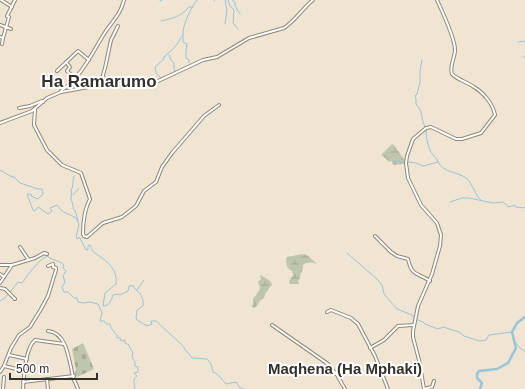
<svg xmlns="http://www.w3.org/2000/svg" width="525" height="389" font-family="Arial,sans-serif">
<defs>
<pattern id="wetland-marsh" width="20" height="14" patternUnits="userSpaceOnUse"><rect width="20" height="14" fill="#bec6ae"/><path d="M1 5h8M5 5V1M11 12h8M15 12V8" fill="none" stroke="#a4aa96"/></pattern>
<pattern id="cemetery-stones" width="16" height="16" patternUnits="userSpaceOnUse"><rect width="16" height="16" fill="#bec6ae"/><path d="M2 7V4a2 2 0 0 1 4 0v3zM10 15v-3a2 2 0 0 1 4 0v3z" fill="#a4aa96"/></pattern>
</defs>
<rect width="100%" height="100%" fill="#f0e4d2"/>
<g fill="url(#wetland-marsh)">
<path d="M392,144L394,145L405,161L404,164L393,165L392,163V161L389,162L385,158L381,155Z"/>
<path d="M302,254L307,255L317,264C313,262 306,262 303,265C304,271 299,274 300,279L298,280L299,284H290L289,281L293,275L292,271C287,268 286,265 286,259L287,257Z"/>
<path d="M260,275C264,277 271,280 272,285C269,287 268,291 265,294L264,298C258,300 259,306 254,308L252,307L253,304V299L259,291L260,288L258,282L261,279Z"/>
</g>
<path fill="url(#cemetery-stones)" d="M83,343L94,369L77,377L74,373L76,370L72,349Z"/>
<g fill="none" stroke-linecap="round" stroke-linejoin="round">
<g stroke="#99c4d9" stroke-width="1">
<path d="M228,0L230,6L234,10L233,23L238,29"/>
<path d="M232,0L235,2V6L240,14"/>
<path d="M160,1L162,0"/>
<path d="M214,1L215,0"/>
<path d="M161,21C174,18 180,17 189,7H193"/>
<path d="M225,24L227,10L225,0"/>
<path d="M183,35V42L187,44L186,51V58L189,60V63"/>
<path d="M518,42L525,41"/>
<path d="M169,55L171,60L174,63V69L176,72"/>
<path d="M523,57L525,56"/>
<path d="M422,60L420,70V82L417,94L415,96L416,99V104C424,113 420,117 425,127"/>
<path d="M161,78L156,73L155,67L164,59V57C168,53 174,49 178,43C180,40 180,38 183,35C182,26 191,7 197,0"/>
<path d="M426,130C426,137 428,149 433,155C435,158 437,158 438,162"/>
<path d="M393,161L405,163"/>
<path d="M408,162L416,163L423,166L438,162C444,173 458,172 466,178C473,184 474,194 481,200"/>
<path d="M0,170L10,176L14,177L20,183L38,189H42L43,194L38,199L31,196V194H27L33,210L35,211L38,207L48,214L52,211L50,208L57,205L62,211L76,218L79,224L76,238L78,239L79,237L80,238L86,250H88V246L90,245C92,248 92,252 95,253C106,261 118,268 116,284L105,293L103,306C110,306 111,300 113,295L118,294L120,295L128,291L129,286H134V288C140,292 144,298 143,306L137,310L136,318L137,320L147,326L152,324L151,321H156L181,344L192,358L207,359L211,364L213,372C220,375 221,379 226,384L236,382L240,388L245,389"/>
<path d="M74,176C72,182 74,185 71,191C72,194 71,196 71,199C72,203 74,205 73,209L75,210L78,221"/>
<path d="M73,195L79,188"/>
<path d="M450,202L462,198H469L493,203L503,202L509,207L515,205L516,207L525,208"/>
<path d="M347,253L377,279L382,285L384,294L397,309L412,315L415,319L423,322L425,324L438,329L443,327L459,332L464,336L480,341L486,340L489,335L512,332"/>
<path d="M137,290L144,280"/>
<path d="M0,301L5,298L18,282L21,283L23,282C28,274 39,260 47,256C53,261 59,260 64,265L63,268L66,271L63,276L65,282L62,287L64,292H68L74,298H77L78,302L83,303L90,302L98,304L102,313L100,321H104L106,324H110L111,328L117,335V338H120L121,341L125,340V343L129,345L130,348L133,353L132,357L135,362V366L138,367V372L134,373L137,376C131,380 136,385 135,389"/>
<path d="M515,342L519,347L525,352"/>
</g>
<path stroke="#99c4d9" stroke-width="2.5" d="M480,389L482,383L477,378V374L479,371L497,369L508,363L516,348L512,332L517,323L525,317"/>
<defs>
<g id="minor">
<path d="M1,0L12,7"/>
<path d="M0,25L11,29"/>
<path d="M0,37L3,38L9,17L7,16L15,0"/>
<path d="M2,44L3,38"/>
<path d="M66,62L70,67L67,71L75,78"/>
<path d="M57,71L78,51L89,60"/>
<path d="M105,85L103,75L105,68L111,40L118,26"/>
<path d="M61,92V91C81,77 91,55 104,34C112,21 120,16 124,0"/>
<path d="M19,108L30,106L42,101L43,102"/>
<path d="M35,109L34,125L47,150L62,165L81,173L90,199C84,210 83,221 83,234L84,236L87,237L103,223L122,217L136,206L144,191L156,182L162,167L172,153L204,116L219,105"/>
<path d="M0,123L32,111L47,98L61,92L94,86L156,82L203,60L217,57L249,38L284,28C295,21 303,8 313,0"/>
<path d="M375,236L391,252L397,256L408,259C412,277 417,272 430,281"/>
<path d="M20,247L28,259"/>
<path d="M0,265H12"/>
<path d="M0,274L4,277"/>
<path d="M0,283L12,265L35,258L44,253L47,254"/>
<path d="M0,288L5,289L15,299"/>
<path d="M327,312L331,310L351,318L358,324L375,356L388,389"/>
<path d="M272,325L328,364L337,375L345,389"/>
<path d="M48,331C69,333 69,365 74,380C76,384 77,386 78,389"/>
<path d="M370,348L384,340L398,326L414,325"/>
<path d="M9,355L27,359"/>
<path d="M4,366L25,371"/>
<path d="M0,372L4,366L11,348L19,335L30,327L41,309L48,296L56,270V268L53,267V264L48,266"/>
<path d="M47,379L48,389"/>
<path d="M23,382L74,376"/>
<path d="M3,389L4,377"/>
<path d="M23,389C24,376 25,349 35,340L64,344"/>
<path d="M424,389L419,360L413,337V331L418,306L432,274L440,246L441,235L437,223L421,205L408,178L406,163L407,156L413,139L426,128L431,127L456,139H462L481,133L495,115C493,104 484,93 474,87C467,82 458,80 452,74C449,66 455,58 455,50C455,38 442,11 437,0"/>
<path d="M424,389L432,387L434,381"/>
</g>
</defs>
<use href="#minor" stroke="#918676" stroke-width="4"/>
<use href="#minor" stroke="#fff" stroke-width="2"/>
</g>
<g text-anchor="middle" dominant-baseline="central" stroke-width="4" stroke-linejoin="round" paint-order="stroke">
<g font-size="15" font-weight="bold" fill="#35302a" stroke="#fff">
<text x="345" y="368">Maqhena (Ha Mphaki)</text>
</g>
<g font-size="17" font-weight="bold" fill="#35302a" stroke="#fff">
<text x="99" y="81">Ha Ramarumo</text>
</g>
</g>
<path d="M10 373v6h87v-6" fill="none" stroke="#35302a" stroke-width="2"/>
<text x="16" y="373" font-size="12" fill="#35302a" stroke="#ffffff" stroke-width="3" paint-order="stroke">500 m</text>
</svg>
